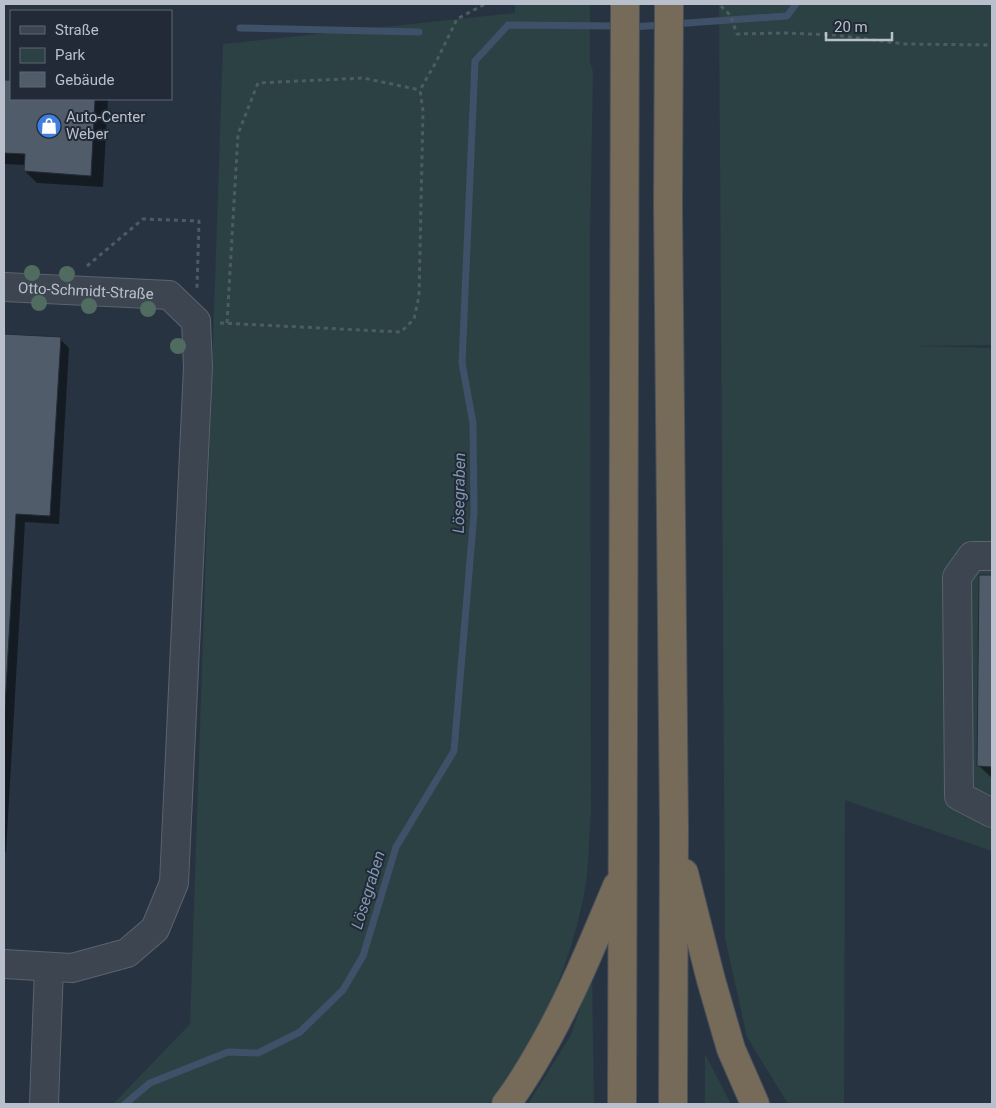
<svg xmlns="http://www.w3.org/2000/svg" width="996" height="1108" font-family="Roboto,sans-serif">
<rect width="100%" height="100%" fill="#283341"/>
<g fill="#2b4143">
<path d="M515,4H590V62L593,72L590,240L591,814C589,837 589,861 586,883C573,961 538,1044 488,1104H113L190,1024L223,44L515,13Z"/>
<path d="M719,4H992V345L916,346L992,348V851L845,800L844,1104H788L747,1037L725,938Z"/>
<path d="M592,973L594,1104H528L571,1035Z"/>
<path d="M705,1054L731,1104H705Z"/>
</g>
<g fill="#0007">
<path d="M4,81L11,82V99H108L103,187L37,183L25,171L26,165L4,164Z"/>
<path d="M4,335L60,339L69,348L59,524L25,522L6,852H4Z"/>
<path d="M980,576L992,577V778L979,766Z"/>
</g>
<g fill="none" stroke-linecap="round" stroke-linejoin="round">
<g stroke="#3f5168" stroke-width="7">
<path d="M673,24L787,16L796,4"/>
<path d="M631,27L663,25"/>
<path d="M240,28L419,32"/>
<path d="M125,1104L150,1083L228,1052L258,1053L300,1032L343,990L363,956L396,847L454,751L474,513L473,423L462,363L475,61L508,25L620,26"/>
</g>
</g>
<g fill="#515c6b" stroke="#232c38">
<path d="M4,80H11V99H95L91,176L24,171L25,154L4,153Z"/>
<path d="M4,334L61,337L50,516L16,514L4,724Z"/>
<path d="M979,575H992V767L977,766Z"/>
</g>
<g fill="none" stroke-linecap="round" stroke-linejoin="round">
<defs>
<g id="minor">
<path id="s1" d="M4,287L169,295L196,321L198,367L174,883L155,929L127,953L72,968L4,964"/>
<path d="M992,556H972L957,577L959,796L992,813"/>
<path d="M44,1104L49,967"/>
</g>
<g id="highway">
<path d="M669,4L668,206L674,830L673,1104"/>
<path d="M684,873L711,980L731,1049L755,1104"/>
<path d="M506,1104C522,1084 534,1062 547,1039C574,990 595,938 617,886"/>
<path d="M622,1104L625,4"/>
</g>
</defs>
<use href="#minor" stroke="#5a636e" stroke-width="30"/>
<use href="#highway" stroke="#47505b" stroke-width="30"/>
<g stroke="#4a5e60" stroke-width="3" stroke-dasharray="4 4" stroke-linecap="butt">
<path d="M721,6L730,15L737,34L786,33L835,35L905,44L992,45"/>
<path d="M87,266L143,219L199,221L197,288"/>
<path d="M220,323L401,332L414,319L419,296L423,111L420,90L436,62L457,19L485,4"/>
<path d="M227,323L238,134L258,83L363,78L420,90"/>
</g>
<use href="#minor" stroke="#3c4550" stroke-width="28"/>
<use href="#highway" stroke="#766a59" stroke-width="28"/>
</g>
<g fill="#506c60">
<circle cx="32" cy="273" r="8"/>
<circle cx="67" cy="274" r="8"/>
<circle cx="39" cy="303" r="8"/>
<circle cx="89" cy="306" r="8"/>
<circle cx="148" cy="309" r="8"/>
<circle cx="178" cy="346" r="8"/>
</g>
<defs>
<symbol id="shop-disc" viewBox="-11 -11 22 22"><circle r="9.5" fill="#3f7fe0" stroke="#212a36"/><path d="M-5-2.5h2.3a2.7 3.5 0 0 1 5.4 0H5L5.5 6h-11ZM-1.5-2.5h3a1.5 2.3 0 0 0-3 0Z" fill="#fff"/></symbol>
</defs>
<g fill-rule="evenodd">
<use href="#shop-disc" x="35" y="112" width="28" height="28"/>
</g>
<g text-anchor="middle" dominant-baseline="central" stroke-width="4" stroke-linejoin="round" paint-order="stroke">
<g font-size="15" fill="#b9c0cb" stroke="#212a36" text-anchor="start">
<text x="66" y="117">Auto-Center<tspan x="66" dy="17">Weber</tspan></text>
</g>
<g font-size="15" fill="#b9c0cb" stroke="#212a36">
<text stroke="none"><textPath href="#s1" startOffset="82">Otto-Schmidt-Straße</textPath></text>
</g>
<g font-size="16" font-style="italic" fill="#8297b0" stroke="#212a36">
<text transform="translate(459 493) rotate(-89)">Lösegraben</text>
<text transform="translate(368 890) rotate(-73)">Lösegraben</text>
</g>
</g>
<rect width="996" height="1108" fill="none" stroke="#b9c0cb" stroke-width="10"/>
<rect x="10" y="10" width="162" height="90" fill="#212a36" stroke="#5e6672"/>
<rect x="20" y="26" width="25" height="8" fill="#3c4550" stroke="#5e6672"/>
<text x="55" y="35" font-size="15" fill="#b9c0cb">Straße</text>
<rect x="20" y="48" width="25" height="15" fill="#2b4143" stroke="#5e6672"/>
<text x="55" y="60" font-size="15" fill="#b9c0cb">Park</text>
<rect x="20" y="72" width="25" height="15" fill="#515c6b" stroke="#5e6672"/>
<text x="55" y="85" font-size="15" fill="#b9c0cb">Gebäude</text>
<path d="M826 32v8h66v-8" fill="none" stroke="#b9c0cb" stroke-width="2.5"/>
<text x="834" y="32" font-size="15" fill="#b9c0cb" stroke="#212a36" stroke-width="4" paint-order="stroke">20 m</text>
</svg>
